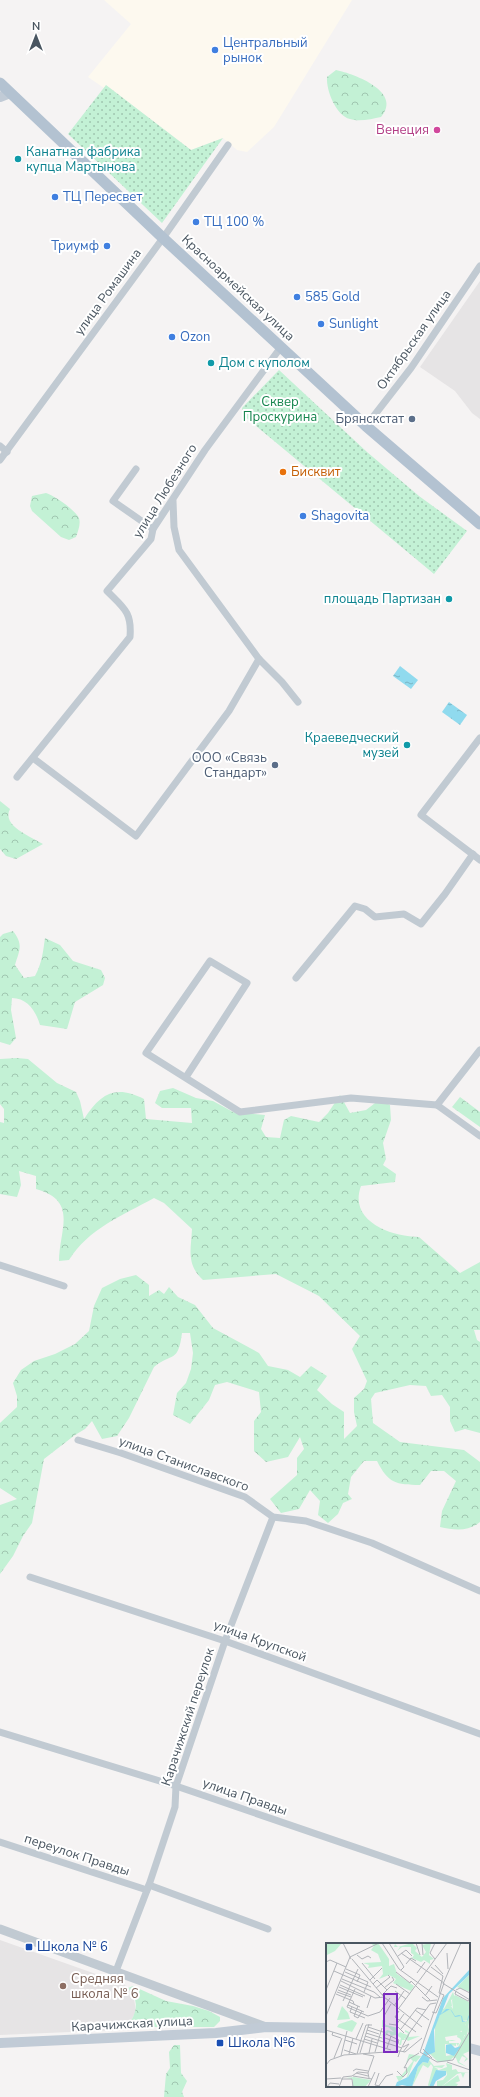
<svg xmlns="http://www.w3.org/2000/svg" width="480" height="2097" font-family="'Nunito Sans',sans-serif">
<defs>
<pattern id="forest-crowns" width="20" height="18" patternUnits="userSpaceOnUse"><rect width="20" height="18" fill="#c3f1d5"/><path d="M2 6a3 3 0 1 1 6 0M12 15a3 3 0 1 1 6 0" fill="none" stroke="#a0c6b0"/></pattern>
<pattern id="park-dots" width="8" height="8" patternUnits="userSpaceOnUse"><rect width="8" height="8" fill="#c3f1d5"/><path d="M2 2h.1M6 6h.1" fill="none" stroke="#a0c6b0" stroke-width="1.8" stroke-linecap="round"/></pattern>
<pattern id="water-ripples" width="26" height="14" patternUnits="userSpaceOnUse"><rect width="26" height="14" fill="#90daee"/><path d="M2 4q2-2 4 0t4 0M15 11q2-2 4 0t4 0" fill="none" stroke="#78b4c4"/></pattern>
</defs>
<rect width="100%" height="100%" fill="#f5f3f3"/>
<path fill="#fdf9ef" d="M104,0H352L274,127L247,152L237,150L223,138L191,150L106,85L104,88L88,77L131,24Z"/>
<g fill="#e6e4e5">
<path d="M480,281V419L472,413L455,391L420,367Z"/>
<path d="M0,1940L124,1984L133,1993L136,2011L131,2021L117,2030L0,2035Z"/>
</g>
<g fill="url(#forest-crowns)">
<path d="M336,70C355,74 403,92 381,117C372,119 359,122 350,119C336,116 326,90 327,77Z"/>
<path d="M46,493C55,496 75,510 79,518C81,524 78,531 76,537L69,540L61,537L32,511L30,506L32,496Z"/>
<path d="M0,801L10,809C1,826 32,837 43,844L16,859L6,856L0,849Z"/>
<path d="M13,931C24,945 19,951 15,965L24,978L35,976C42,963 43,952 45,938L60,945L73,961L101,970L105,978L103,985L75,1002L67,1029L40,1025C36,1011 27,998 12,998L11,1010L16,1038L10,1045L0,1042V937L3,934Z"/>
<path d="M17,1058L28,1059L57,1083L76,1092L80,1101L84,1119C100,1094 115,1084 144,1099L146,1119L192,1123L191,1108H162L155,1103L160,1091L173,1088L196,1098L213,1101L233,1112L265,1115L261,1129L266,1137L280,1138L284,1120L291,1116L319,1122L328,1113L340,1095L350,1113L366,1110L379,1100L390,1105L391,1120L383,1143L386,1159L383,1165L396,1174L395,1182L361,1186C348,1221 391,1237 419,1237L460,1273L480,1262V1330H474L477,1340L480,1342V1433L465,1429L455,1432L450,1421V1407L442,1395L431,1396L426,1386L410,1385L375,1393L371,1399L373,1423L400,1442L464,1450L480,1462V1522C468,1532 454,1530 440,1527L442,1511L456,1481L444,1471H431L420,1485C396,1485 388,1483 377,1461H364L351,1477L348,1494L352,1499L343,1503L338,1514L328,1523L318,1515L320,1501L310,1490L299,1509L281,1513L270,1499L297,1475V1458L304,1449L300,1437L288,1457L266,1462L254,1451V1421L261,1412L259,1392L227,1382L215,1385L209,1400L190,1424L173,1415L177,1393L186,1383L191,1369L193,1353L190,1333H182C178,1364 172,1352 154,1367L129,1418L117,1436L102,1439L92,1421L85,1429L75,1435L44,1459L32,1523L23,1536L13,1556L0,1574V1505L17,1499L0,1488V1423L17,1407V1396L13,1383L21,1370L34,1361L55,1354L75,1344L89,1331L94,1306L102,1288L120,1279L136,1275L149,1285V1296L159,1290L164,1294L169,1287L178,1297L195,1305L213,1328L259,1353L268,1366L288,1370L300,1377L311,1366L327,1376L317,1390L332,1404L344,1412V1439L357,1426L354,1412V1398L364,1389L367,1381L352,1349L360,1336L319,1296L276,1274L203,1280C186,1264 191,1250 192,1229L164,1203L154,1198C123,1215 88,1229 69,1260L59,1261C59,1230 79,1201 36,1189V1176L19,1171L21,1185L17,1197L0,1194V1122L4,1123V1109L0,1104V1059Z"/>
<path d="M460,1097L480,1112V1127L452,1107Z"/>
<path d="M133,1986L166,2001L193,2006L209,2011L220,2017V2021L214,2027H148L133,2024L131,2021C138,2009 138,1999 128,1988Z"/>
<path d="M174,2045H180L181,2073L187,2081L182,2092L184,2097H164L166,2074L170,2068L169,2052Z"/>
</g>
<g fill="url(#park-dots)">
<path d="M106,85L191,150L223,138L162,223L68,134Z"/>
<path d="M279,370L367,452L419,496L467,531L434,574L243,415L242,408Z"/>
</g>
<g fill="url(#water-ripples)">
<path d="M400,666L418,680L411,689L393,676Z"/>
<path d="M449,702L467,715L460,725L442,712Z"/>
</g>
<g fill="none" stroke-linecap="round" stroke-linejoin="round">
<g stroke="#c1cad2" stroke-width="7">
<path d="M366,426L411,368L480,266"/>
<path d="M0,446L7,452"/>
<path d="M0,460L163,238L228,145"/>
<path d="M136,469L113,501L153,529"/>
<path d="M173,501L174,527L179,550L259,659L282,682L298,702"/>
<path d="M480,738L421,815L480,860"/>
<path d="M33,758L136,836L229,711L259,659"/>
<path d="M17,777L130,637C132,612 124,608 107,591L151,539L153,529L205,450L281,347"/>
<path d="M296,978L355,906L365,909L375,917L404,914L421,924L445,894L473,854"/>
<path d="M186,1077L247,983L210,961L146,1053L240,1112L351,1098L437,1105L480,1136"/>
<path d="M437,1105L480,1050"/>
<path d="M0,1265L64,1286"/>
<path d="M78,1440L121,1453L245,1497L273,1517L306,1521L372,1543L480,1591"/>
<path d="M30,1577L225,1641L480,1734"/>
<path d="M0,1732L176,1786L480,1890"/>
<path d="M0,1842L147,1890"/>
<path d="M149,1885L268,1929"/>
<path d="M116,1971L149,1885L175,1807L176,1786L225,1641L273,1517"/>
</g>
<path stroke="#c1cad2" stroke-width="9" d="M0,1929L266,2027"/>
<g stroke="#c1cbd6" stroke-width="10">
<path d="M0,97L10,93"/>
<path d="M0,2043L216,2033L266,2027L327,2028"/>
<path d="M469,2048L480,2051"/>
</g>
<path stroke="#b3c2d1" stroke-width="11" d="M0,83L163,238L366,426L480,524"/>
</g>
<g fill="#3f7fe0" stroke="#fff" stroke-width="1.5">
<circle cx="215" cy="50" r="4"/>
<circle cx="55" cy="197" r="4"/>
<circle cx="196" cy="222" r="4"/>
<circle cx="107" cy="246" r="4"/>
<circle cx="297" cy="297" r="4"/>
<circle cx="321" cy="324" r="4"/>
<circle cx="172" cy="337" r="4"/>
<circle cx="303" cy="516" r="4"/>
</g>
<circle fill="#d1479c" stroke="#fff" stroke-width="1.5" cx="437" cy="130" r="4"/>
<g fill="#0f9aa8" stroke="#fff" stroke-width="1.5">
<circle cx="18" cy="159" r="4"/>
<circle cx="211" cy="363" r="4"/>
<circle cx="449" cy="599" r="4"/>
<circle cx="407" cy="745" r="4"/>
</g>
<g fill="#5c6f8a" stroke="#fff" stroke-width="1.5">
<circle cx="412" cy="419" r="4"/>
<circle cx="275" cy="765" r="4"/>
</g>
<circle fill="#e8710a" stroke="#fff" stroke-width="1.5" cx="283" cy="472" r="4"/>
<g fill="#1a4fb4" stroke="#fff" stroke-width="1.5">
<rect x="25" y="1943" width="8" height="8" rx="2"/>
<rect x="216" y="2039" width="8" height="8" rx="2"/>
</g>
<circle fill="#8d6e63" stroke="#fff" stroke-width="1.5" cx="63" cy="1986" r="4"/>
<g text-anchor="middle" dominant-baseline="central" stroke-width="4" stroke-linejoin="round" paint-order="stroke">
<g font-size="13" fill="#366cbe" stroke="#fff" text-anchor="start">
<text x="223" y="43">Центральный<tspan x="223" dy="15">рынок</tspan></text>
<text x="63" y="197">ТЦ Пересвет</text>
<text x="204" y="222">ТЦ 100 %</text>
<text x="99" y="246" text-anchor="end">Триумф</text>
<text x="305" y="297">585 Gold</text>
<text x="329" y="324">Sunlight</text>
<text x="180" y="337">Ozon</text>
<text x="311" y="516">Shagovita</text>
</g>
<g font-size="13" fill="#b23c85" stroke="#fff" text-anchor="end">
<text x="429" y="130">Венеция</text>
</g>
<g font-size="13" fill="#0d838f" stroke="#fff" text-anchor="start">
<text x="26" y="152">Канатная фабрика<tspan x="26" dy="15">купца Мартынова</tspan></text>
<text x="219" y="363">Дом с куполом</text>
<text x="441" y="599" text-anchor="end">площадь Партизан</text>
<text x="399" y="738" text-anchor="end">Краеведческий<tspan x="399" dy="15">музей</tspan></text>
</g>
<g font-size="13" fill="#4a5661" stroke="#fff">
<text transform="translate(238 288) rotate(43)">Красноармейская улица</text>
<text transform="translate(108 292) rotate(-54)">улица Ромашина</text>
<text transform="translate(414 340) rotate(-55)">Октябрьская улица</text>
<text transform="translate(165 491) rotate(-58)">улица Любезного</text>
<text transform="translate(184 1464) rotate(20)">улица Станиславского</text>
<text transform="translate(260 1641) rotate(20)">улица Крупской</text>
<text transform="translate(188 1717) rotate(-72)">Карачижский переулок</text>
<text transform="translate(245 1797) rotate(19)">улица Правды</text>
<text transform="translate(77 1855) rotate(18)">переулок Правды</text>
<text transform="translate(132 2024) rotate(-3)">Карачижская улица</text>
</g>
<g font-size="13" fill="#17864f" stroke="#fff">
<text x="280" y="402">Сквер<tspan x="280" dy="15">Проскурина</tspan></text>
</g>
<g font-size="13" fill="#4e5e75" stroke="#fff" text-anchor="end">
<text x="404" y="419">Брянскстат</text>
<text x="267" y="758">ООО «Связь<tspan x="267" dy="15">Стандарт»</tspan></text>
</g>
<g font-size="13" fill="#c56008" stroke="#fff" text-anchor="start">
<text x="291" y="472">Бисквит</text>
</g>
<g font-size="13" fill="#164399" stroke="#fff" text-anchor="start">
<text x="37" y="1947">Школа № 6</text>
<text x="228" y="2043">Школа №6</text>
</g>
<g font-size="13" fill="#785e54" stroke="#fff" text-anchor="start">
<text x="71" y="1979">Средняя<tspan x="71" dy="15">школа № 6</tspan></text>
</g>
</g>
<g transform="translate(326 1943)">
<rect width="144" height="144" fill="#f5f3f3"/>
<path d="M144,73L140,98L144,94V108L137,111L142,116V122V116L138,119L140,115L136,113L133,119L141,124L132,120L130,115L126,114L139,92L132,91L135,96L131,94L132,88L136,89L135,86L140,84L139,80Z" fill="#c3f1d5"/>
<path d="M45,0H52L63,16V23L68,21L71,31L88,43L85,48L67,40L70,36L63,32L53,36L57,31L56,23L42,25L43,22L37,20L55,19L52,11L45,7L48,3ZM86,0L91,5L89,8L96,14L100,9L96,2L105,0L103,12L108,16L104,17V21L98,17L95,19L86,15L88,12L85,10V4H76L71,8L74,4H68L69,1L72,4ZM129,52L143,59V77L136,78L141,79L139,82L142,83L143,87L144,81V97L141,99L139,94L142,91L141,84L132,90H139L136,99L132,92L119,94L120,98L126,97L130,98H123V100H133L132,103L130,100V103L119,101L120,113L131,111L123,118L112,119L103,110L109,109V82L117,66L125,63L127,66L126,57ZM56,77L60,78L58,79L60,82L72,85L71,92L74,89L81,92L82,90L79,89V87L83,89V94L94,93L82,98L78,95L79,97H76L75,102H73L75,95L70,92L65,93L63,89L56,97L57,92L55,93L61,87L68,89L62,84H56ZM83,111L95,113L90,119L88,118L82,134L80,136L83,128L73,139L70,133H75L87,118L84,115L80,120ZM103,117L108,123L119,122L116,125L108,124L112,126L103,144L102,142L107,124L105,121L102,125L97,122L86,144L92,124L97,119L102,120ZM120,120L126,122V127L130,126L132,129L144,130H139L137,135L135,130L131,131L115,144L111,143V138L117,137L121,132L120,128L113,127L121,124Z" fill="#c3f1d5"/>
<path d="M132,132L134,138L129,140L132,141L130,144H115Z" fill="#c3f1d5"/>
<path d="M0,0H16L9,8L1,12Z" fill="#c3f1d5"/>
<path d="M144,31V49L131,44ZM127,49L129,55L125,57L126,63L118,66ZM16,63L22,70L24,76L11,77ZM26,77L31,80L26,89L11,84L13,81ZM28,134L33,135L45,137L39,144H27V136L20,135Z" fill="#c3f1d5"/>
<path d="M144,26V31L123,51L115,71L120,66H124L126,68L129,73L133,72L136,73L137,78H141L142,74L144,70L142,77L141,78L136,79L135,73L129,74L124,66L114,72L108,87L109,109L100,113L104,115L102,120L97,119L92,124L86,144L76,142L69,144L71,139L82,134L97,111L117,55ZM125,101L129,105L135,103L128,113L120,110V102ZM110,127L120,128V132L110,138L107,144H103Z" fill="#90daee"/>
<path fill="none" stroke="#b1b4b9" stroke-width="1" d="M17,0L25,16M56,0L73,26L112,54M63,0L78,24L75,27M90,0L94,12M96,0L97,12M109,0L104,10L109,16M75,10L118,40M121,10L122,26M31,12L36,16L42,13L45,15M72,13L80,7L86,13M26,16L58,54L96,84M0,19L4,17L20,24M36,20L49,36M80,21L85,15L90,18M109,22L117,31M105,24L117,33M20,26L34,32L31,39M8,28L45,44M19,29L42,39L38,49M70,29L84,40L85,38L104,57M91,30L99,19M16,36L48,49L54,54M44,37L56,25M15,38L49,55L58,54M118,40L94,109L111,119L127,117L144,88M47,41L51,37L61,47M70,41L84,51M117,41L135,0M118,41L144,57M14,42L39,53M13,44L37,54M50,45L64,34L62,32M58,45L68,37L66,34M29,46L21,64L42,73L54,69L64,55M0,47L11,20M12,47L25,52M130,47L134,45L144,50M69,48L80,56M130,48L129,51L142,58L144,57M11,49L25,54M10,51L27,58L28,61M56,52L65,43L71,45M99,53L106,43M96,54L101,58L111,57M17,58L32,26M23,59L34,64M22,62L38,69M32,63L28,73L32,75L36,68M68,63L78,48M26,64L24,69L39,75M41,65L45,53M73,65L121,0M89,67L103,77M73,68L69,74L90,89M106,69L110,70L118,52L113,50L117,33M0,73L24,14L53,0M58,73L65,61M63,81L70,82L78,90M70,82L78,71M42,84L57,89M75,86L91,65L100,67M0,87L65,107M41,87L53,91M7,89L6,92L15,95M40,90L56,95M60,91L73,97L71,103M39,93L76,105M59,95L73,100M30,96L37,80M38,96L51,100M19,97L31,101M35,97L40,82H46M61,105L65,93M97,106L106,115M18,107L30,111M49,109L56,85M77,109L83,101L77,104M34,110L43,81M43,110L46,96M23,111L27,95M31,111L35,97M37,111L48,113L42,130L43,135M15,113L21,88M72,114L74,108L79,109L96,95M8,115L16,95M121,119L144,127M0,122L4,117L18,112L74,108L84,89L104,61L110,60M80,124L78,125L83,116L93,110M27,128L30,126L42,128M71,128L77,134L81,130L80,124M30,130L42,133M53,130L49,142L54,143M27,133L46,136M0,136L15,135M15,136H26L27,144M1,144L4,140L13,141M13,144L17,134L26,133L32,129L42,130M42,144L49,129M52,144L60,133L67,131"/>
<path fill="#7b2cbf" fill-opacity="0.15" stroke="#7b2cbf" stroke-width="2" d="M58,51H71V109H58Z"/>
<rect width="144" height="144" fill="none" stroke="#4a5661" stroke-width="2"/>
</g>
<g transform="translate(36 36)" stroke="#ffffff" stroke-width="3" paint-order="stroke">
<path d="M0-3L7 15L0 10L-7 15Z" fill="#4a5661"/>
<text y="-6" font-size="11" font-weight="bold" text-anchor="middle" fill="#4a5661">N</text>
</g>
</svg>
